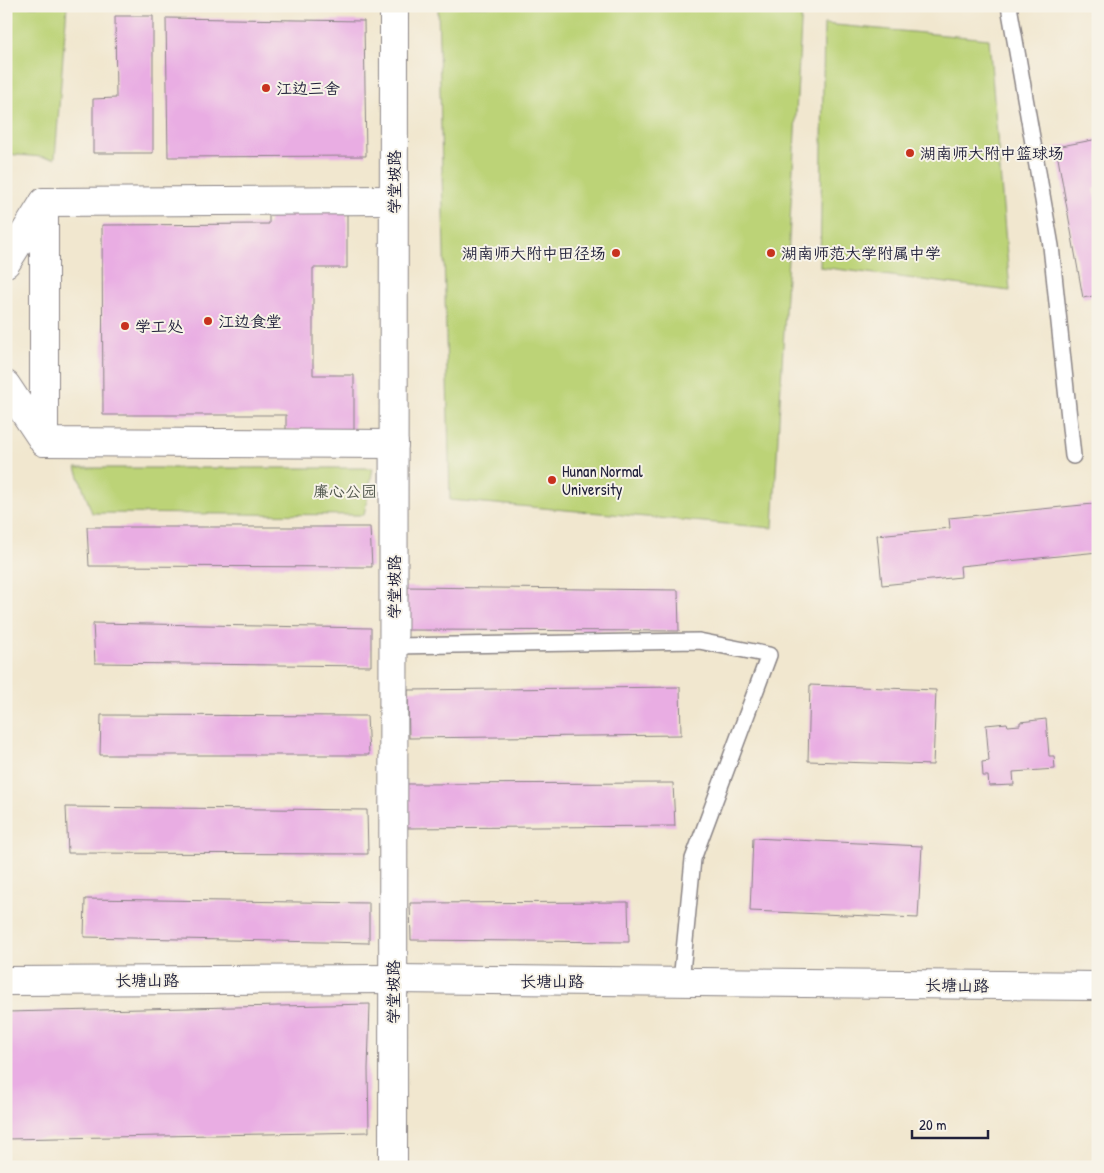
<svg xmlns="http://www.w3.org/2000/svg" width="1104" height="1173" font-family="'Patrick Hand','LXGW WenKai TC',sans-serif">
<rect width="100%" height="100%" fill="#f7f3e8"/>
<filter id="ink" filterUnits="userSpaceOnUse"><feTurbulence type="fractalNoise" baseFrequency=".02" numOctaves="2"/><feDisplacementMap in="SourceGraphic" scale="10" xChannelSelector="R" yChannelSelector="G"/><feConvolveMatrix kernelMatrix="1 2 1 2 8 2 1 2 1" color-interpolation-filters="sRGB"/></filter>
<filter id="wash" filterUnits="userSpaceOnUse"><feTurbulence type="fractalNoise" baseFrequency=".0096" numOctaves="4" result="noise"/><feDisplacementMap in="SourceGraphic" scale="20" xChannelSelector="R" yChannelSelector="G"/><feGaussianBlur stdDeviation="1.12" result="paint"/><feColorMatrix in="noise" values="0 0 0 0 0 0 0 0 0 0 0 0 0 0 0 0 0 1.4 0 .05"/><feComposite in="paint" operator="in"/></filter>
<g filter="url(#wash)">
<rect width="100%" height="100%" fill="#f1e7cf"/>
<g fill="#bcd377" stroke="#6f7a59">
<path d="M6,6H67L55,158L6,154Z"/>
<path d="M438,6H802L773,528L450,500Z"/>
<path d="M824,24L989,39L1010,291L820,267Z"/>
<path d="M76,468H373L364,515L92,513Z"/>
</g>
<g id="blocks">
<g fill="#e9ade3">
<path d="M115,16H153V153H93V99L116,98Z"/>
<path d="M166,18L364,21L366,156L168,157Z"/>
<path d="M1098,139V188L1094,189L1098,208V295L1083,298L1056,147Z"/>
<path d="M269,209H347V268H313V375H354V430H286V415H103L102,225L269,224Z"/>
<path d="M1093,504L1098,552L960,566L961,577L882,585L877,535L950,528L949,518Z"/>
<path d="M87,527H370L372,567L89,566Z"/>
<path d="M404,587L678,590L679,631L405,630Z"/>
<path d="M93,623L371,628V666L95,663Z"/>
<path d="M810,685L936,690L933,765L808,761Z"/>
<path d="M680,687L681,735L409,738L408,690Z"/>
<path d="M101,715L367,716L369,755H100Z"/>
<path d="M1046,719L1049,756H1054L1055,769L1013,772L1014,785L989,786L988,776H983L982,762L989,761L986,725L1007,723L1008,726L1020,725V722Z"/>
<path d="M673,783L675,826L406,828L404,784Z"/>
<path d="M66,807L367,810L368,854L68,853Z"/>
<path d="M753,838L922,846L918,918L750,911Z"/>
<path d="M85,899L369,903V943L84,937Z"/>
<path d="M628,902L629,942L411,940L410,903Z"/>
<path d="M370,1004L368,1069L369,1132L6,1139V1012Z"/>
</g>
</g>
</g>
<g filter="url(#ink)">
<use href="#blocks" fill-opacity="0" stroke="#8a8485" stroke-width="1"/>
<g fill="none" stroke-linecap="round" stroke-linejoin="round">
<defs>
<g id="service">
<path d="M1009,6L1051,246L1073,456"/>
<path d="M394,646L699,641L769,655L693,859L681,982"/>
</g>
<g id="minor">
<path d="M44,202V442"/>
<path d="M6,263L44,202L394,200"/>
<path d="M6,385L44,442L394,444"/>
<path d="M6,981L394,979L1098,986"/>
<path d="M393,1167L394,6"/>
</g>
</defs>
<use href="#service" stroke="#8a8485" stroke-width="18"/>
<use href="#minor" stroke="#8a8485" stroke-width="30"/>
<use href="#service" stroke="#fff" stroke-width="15"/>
<use href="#minor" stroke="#fff" stroke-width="28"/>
</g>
</g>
<g fill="#c8321e" stroke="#f7f3e8" stroke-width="2">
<circle cx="266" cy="88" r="5"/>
<circle cx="910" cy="153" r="5"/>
<circle cx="616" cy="253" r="5"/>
<circle cx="771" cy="253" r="5"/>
<circle cx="208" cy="321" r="5"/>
<circle cx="125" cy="326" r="5"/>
<circle cx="552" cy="480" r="5"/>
</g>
<g text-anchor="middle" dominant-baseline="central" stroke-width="4" stroke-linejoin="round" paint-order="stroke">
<g font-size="16" fill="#22223b" stroke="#f7f3e8" text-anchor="start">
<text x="276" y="88">江边三舍</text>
<text x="920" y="153">湖南师大附中篮球场</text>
<text x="606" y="253" text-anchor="end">湖南师大附中田径场</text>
<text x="781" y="253">湖南师范大学附属中学</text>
<text x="218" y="321">江边食堂</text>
<text x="135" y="326">学工处</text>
<text x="562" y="471">Hunan Normal<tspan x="562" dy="18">University</tspan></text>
</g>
<g font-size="16" fill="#22223b" stroke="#f7f3e8">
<text transform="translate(394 182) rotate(-90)">学堂坡路</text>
<text transform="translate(394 587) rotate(-90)">学堂坡路</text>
<text x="147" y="980">长塘山路</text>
<text x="552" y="981">长塘山路</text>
<text transform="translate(957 985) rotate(1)">长塘山路</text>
<text transform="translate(393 992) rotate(-90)">学堂坡路</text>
</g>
<g font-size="16" fill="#50574d" stroke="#f7f3e8">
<text x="345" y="491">廉心公园</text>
</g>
</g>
<rect width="1104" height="1173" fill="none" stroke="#f7f3e8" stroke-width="25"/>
<path d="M912 1130v8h76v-8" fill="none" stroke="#22223b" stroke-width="2.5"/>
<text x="919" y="1130" font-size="15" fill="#22223b" stroke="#f7f3e8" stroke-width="4" paint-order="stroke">20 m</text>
</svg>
